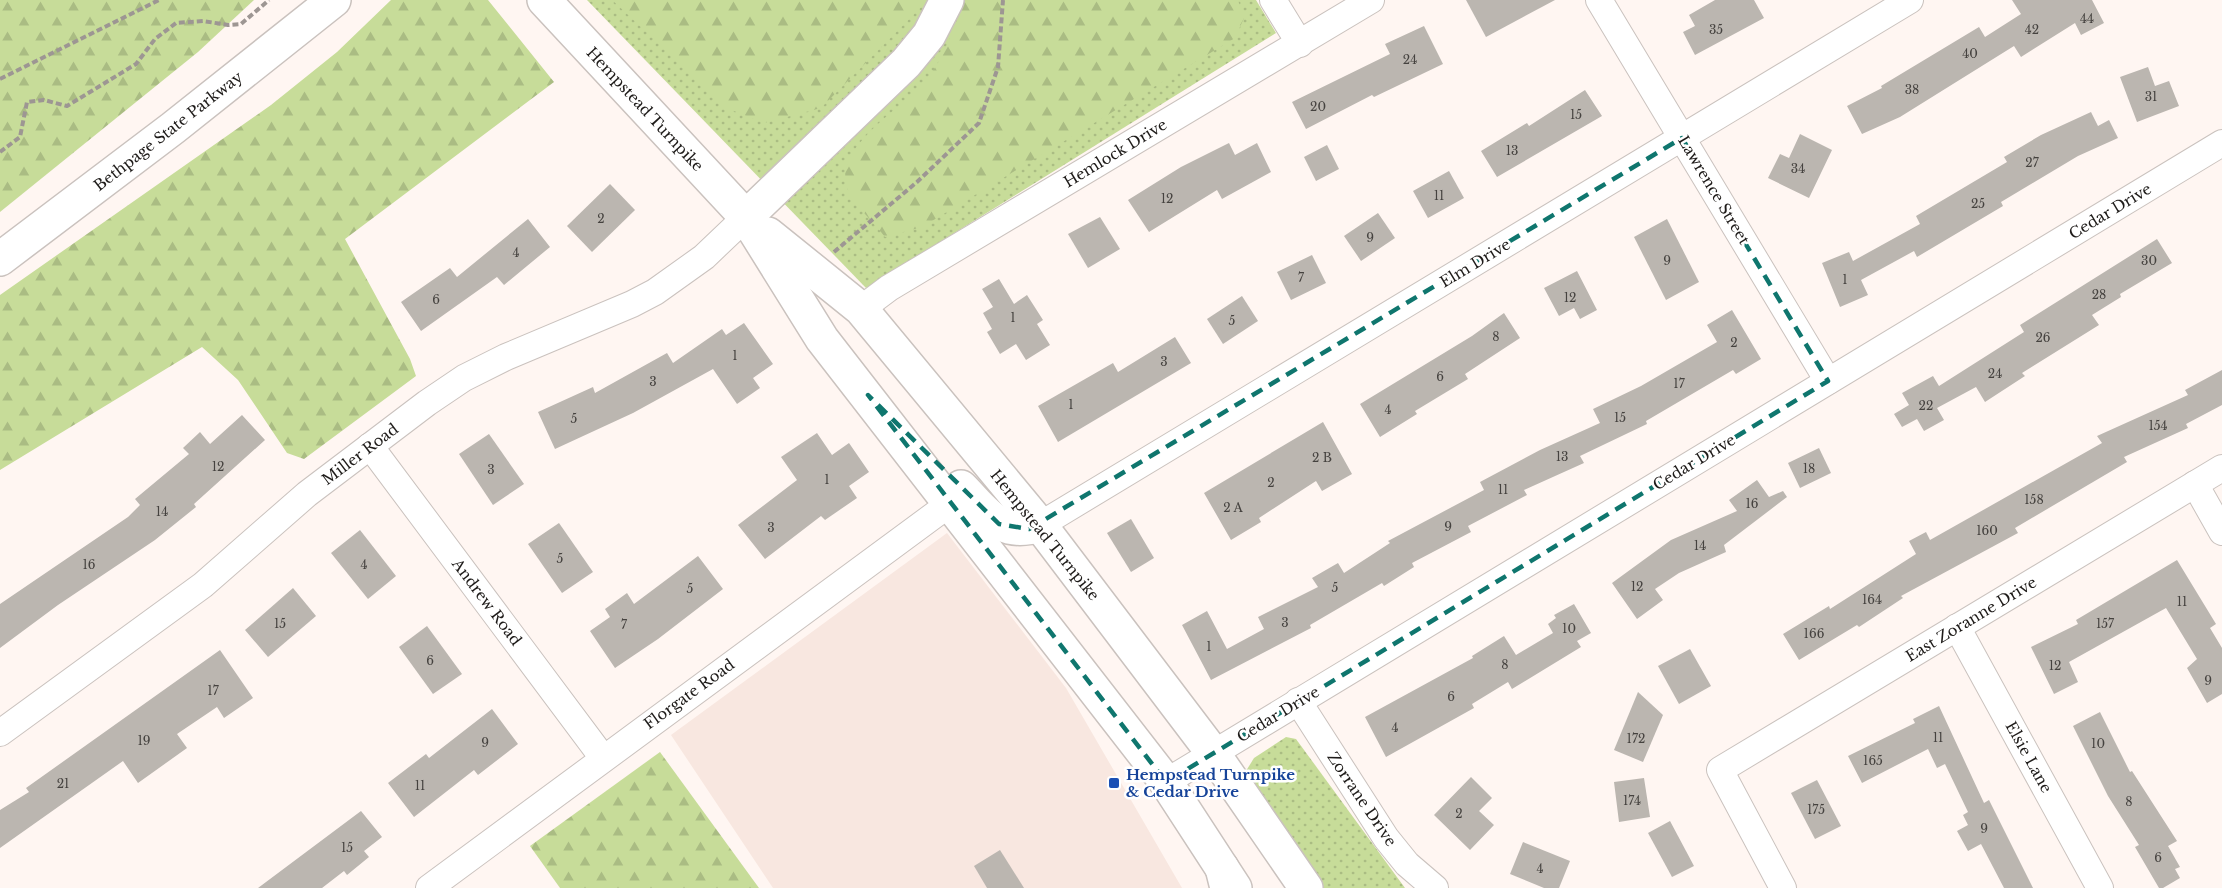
<svg xmlns="http://www.w3.org/2000/svg" width="2222" height="888" font-family="'Libre Baskerville',serif">
<defs>
<pattern id="grass-dots" width="8" height="8" patternUnits="userSpaceOnUse" patternTransform="scale(1.5)"><rect width="8" height="8" fill="#c7dc99"/><path d="M2 2h.1M6 6h.1" fill="none" stroke="#aabc83" stroke-width="1.8" stroke-linecap="round"/></pattern>
<pattern id="forest-firs" width="22" height="20" patternUnits="userSpaceOnUse" patternTransform="scale(1.5)"><rect width="22" height="20" fill="#c7dc99"/><path d="M5 1l3.5 6h-7zM16 11l3.5 6h-7z" fill="#aabc83"/></pattern>
</defs>
<rect width="100%" height="100%" fill="#fff6f2"/>
<path fill="#f8e7e0" d="M947,533L1066,688L1182,888H773L671,735Z"/>
<g fill="url(#grass-dots)">
<path d="M587,0H1256L1276,33L866,288Z"/>
<path d="M1286,737L1296,739L1405,888H1318L1246,771L1254,758Z"/>
</g>
<g fill="url(#forest-firs)">
<path d="M0,0H254L198,52L0,212Z"/>
<path d="M391,0H488L554,82L345,239L410,359L416,376L304,459L287,453L238,380L202,347L0,470V295L271,105L337,52Z"/>
<path d="M612,0H928L821,108L764,123L729,109Z"/>
<path d="M964,0H1238L1244,18L1235,38L922,227L885,237C876,225 853,203 848,190C830,147 905,108 927,79C945,56 954,28 964,0Z"/>
<path d="M660,752L759,888H560L530,846Z"/>
</g>
<g fill="#bbb6b0">
<path d="M1466,0H1555L1486,37Z"/>
<path d="M1715,0H1754L1764,18L1695,55L1683,32L1695,26L1689,15Z"/>
<path d="M2012,0H2092L2104,23L2081,35L2075,23L2021,57L2014,46L1900,117L1862,134L1847,106L1882,88L1881,86L1979,27L1985,37L2021,14Z"/>
<path d="M1424,26L1443,64L1374,97L1372,95L1306,129L1292,102L1390,54L1385,44Z"/>
<path d="M2148,67L2155,86L2169,81L2179,106L2137,122L2120,77Z"/>
<path d="M1585,90L1602,116L1497,177L1481,151L1527,123L1529,126Z"/>
<path d="M2091,112L2098,126L2109,120L2118,138L2078,156L2001,202L2003,206L1917,257L1914,251L1861,280L1868,295L1840,307L1822,263L1849,252L1853,261L1920,224L1916,216L2007,162L2004,157L2041,135Z"/>
<path d="M1800,134L1832,150L1809,198L1768,178L1780,154L1789,158Z"/>
<path d="M1229,143L1235,155L1257,143L1271,172L1222,199L1217,190L1149,232L1128,200L1181,167Z"/>
<path d="M1327,145L1339,169L1316,181L1304,157Z"/>
<path d="M1449,171L1464,198L1428,218L1413,191Z"/>
<path d="M610,184L635,210L592,252L567,226Z"/>
<path d="M1378,213L1395,238L1361,261L1344,236Z"/>
<path d="M1100,217L1120,249L1088,268L1068,234Z"/>
<path d="M528,219L550,247L504,285L497,277L421,331L401,302L450,268L457,277Z"/>
<path d="M1667,219L1699,282L1666,300L1634,237Z"/>
<path d="M2157,239L2172,263L2120,294L2121,297L2092,315L2099,325L2022,373L2025,376L1985,402L1976,387L1937,408L1944,420L1924,431L1917,419L1902,427L1894,414L1909,405L1902,393L1933,376L1939,386L2024,332L2020,325Z"/>
<path d="M1312,255L1326,283L1291,300L1277,272Z"/>
<path d="M1577,271L1597,310L1580,319L1574,308L1559,316L1544,288Z"/>
<path d="M999,279L1014,304L1027,295L1043,320L1037,324L1050,345L1026,360L1016,344L1000,354L987,332L992,329L983,313L993,307L982,289Z"/>
<path d="M1242,296L1258,321L1223,344L1207,319Z"/>
<path d="M1732,310L1761,359L1736,374L1733,370L1646,421L1647,424L1580,456L1584,463L1524,490L1527,495L1468,526L1471,532L1412,563L1414,567L1384,586L1382,583L1310,625L1311,628L1211,680L1182,625L1207,611L1227,649L1264,629L1258,617L1318,587L1312,578L1338,563L1344,573L1390,543L1388,541L1484,490L1480,482L1540,450L1600,423L1593,409L1641,386L1717,342L1707,325Z"/>
<path d="M1504,313L1520,338L1465,374L1468,379L1415,411L1417,414L1380,437L1360,404L1472,336Z"/>
<path d="M744,323L773,364L753,378L760,388L737,404L713,369L633,413L555,449L538,412L593,387L595,393L667,353L673,363L722,329L726,335Z"/>
<path d="M1175,337L1191,363L1058,442L1038,406L1113,363L1118,372Z"/>
<path d="M2222,370V405L2186,424L2188,428L2124,457L2127,462L2015,528L2018,533L1901,596L1903,598L1859,627L1857,625L1799,660L1783,634L1829,606L1830,609L1916,554L1909,541L1926,532L1930,540L2102,443L2097,436L2188,395L2185,390Z"/>
<path d="M242,415L265,440L194,504L196,507L155,540L58,605L0,648V604L128,517L140,505L135,499L189,454L183,448L200,432L210,444Z"/>
<path d="M1323,422L1352,474L1322,491L1316,481L1259,518L1261,522L1231,540L1204,493Z"/>
<path d="M817,433L832,455L849,443L869,472L849,486L857,498L825,520L821,516L765,559L738,525L797,480L781,457Z"/>
<path d="M489,434L524,484L493,505L459,454Z"/>
<path d="M1819,448L1831,473L1800,488L1788,463Z"/>
<path d="M1757,480L1769,497L1783,491L1787,497L1724,545L1726,552L1679,573L1655,589L1663,600L1637,619L1612,583L1671,540L1737,511L1729,500Z"/>
<path d="M1131,519L1154,558L1131,572L1107,533Z"/>
<path d="M559,523L593,572L562,593L528,544Z"/>
<path d="M360,530L396,576L368,599L331,553Z"/>
<path d="M698,556L723,589L658,639L615,668L590,631L610,617L605,609L627,593L634,604Z"/>
<path d="M2177,560L2216,624L2210,628L2222,648V694L2207,703L2187,668L2197,659L2166,608L2069,662L2078,682L2054,694L2031,647L2078,624L2076,620Z"/>
<path d="M293,588L316,616L268,657L245,630Z"/>
<path d="M1574,604L1591,633L1577,641L1581,647L1512,689L1508,682L1472,704L1474,708L1386,757L1365,717L1473,658L1472,656L1504,636L1516,655L1553,633L1548,624L1556,618L1554,615Z"/>
<path d="M427,626L462,674L433,694L399,647Z"/>
<path d="M1690,649L1711,686L1679,704L1658,666Z"/>
<path d="M220,650L253,698L224,718L217,707L177,734L187,748L138,783L123,761L0,848V810L29,792L26,788Z"/>
<path d="M1638,692L1663,715L1643,762L1614,750Z"/>
<path d="M1939,706L1984,803L1989,800L2033,888H2004L1981,844L1968,851L1957,831L1968,825L1963,815L1968,812L1945,764L1937,768L1928,749L1862,783L1848,756L1915,723L1913,719Z"/>
<path d="M492,709L518,744L478,775L474,770L414,817L388,783L426,754L429,758Z"/>
<path d="M2100,712L2130,772L2132,771L2177,841L2168,846L2180,867L2175,869L2180,878L2163,888H2159L2135,847L2139,845L2108,796L2073,726Z"/>
<path d="M1471,777L1492,798L1479,811L1494,825L1470,850L1434,815Z"/>
<path d="M1644,778L1650,817L1619,822L1614,782Z"/>
<path d="M1817,780L1841,826L1815,839L1791,793Z"/>
<path d="M361,811L382,837L364,851L369,857L347,875L344,871L322,888H258Z"/>
<path d="M1670,821L1694,866L1672,877L1648,833Z"/>
<path d="M1523,842L1570,861L1559,888H1544L1510,874Z"/>
<path d="M1000,850L1024,888H987L974,866Z"/>
</g>
<g fill="none" stroke-linecap="round" stroke-linejoin="round">
<defs>
<g id="street">
<path d="M1273,0L1300,44"/>
<path d="M1599,0L1828,381"/>
<path d="M861,309L889,288L1371,0"/>
<path d="M370,446L603,758"/>
<path d="M2195,484L2222,532"/>
<path d="M1040,525L1910,0"/>
<path d="M1957,627L2100,888"/>
<path d="M1298,701L1386,838L1407,864L1435,888"/>
<path d="M0,733L203,585L307,494L427,403L464,378L506,357L632,304L655,292L704,257L746,217"/>
<path d="M1166,782L2222,143"/>
<path d="M429,888L952,502"/>
<path d="M1783,888L1720,770L2222,468"/>
</g>
<g id="primary">
<path d="M544,0L746,217L822,339L1166,782L1235,888"/>
<path d="M768,234L861,309L1040,525L1213,753L1306,888"/>
<path d="M961,487C987,513 1000,538 1040,525"/>
</g>
<g id="highway">
<path d="M746,217L906,63L929,35L947,0"/>
<path d="M0,259L173,128L334,0"/>
<path d="M1222,868L1227,888"/>
</g>
</defs>
<use href="#street" stroke="#cac2be" stroke-width="28"/>
<use href="#primary" stroke="#cac2be" stroke-width="36"/>
<use href="#highway" stroke="#cac2be" stroke-width="36"/>
<g stroke="#9d9693" stroke-width="4" stroke-dasharray="6 3" stroke-linecap="butt">
<path d="M0,79L159,0"/>
<path d="M0,152L20,137L27,102L44,100L67,106L136,64L155,39L176,23L203,21L228,25L241,24L269,0"/>
<path d="M834,252L917,182L979,123L998,67L1003,0"/>
</g>
<use href="#street" stroke="#fff" stroke-width="26"/>
<use href="#primary" stroke="#fff" stroke-width="33"/>
<use href="#highway" stroke="#fff" stroke-width="33"/>
</g>
<path fill="none" stroke="#0f766e" stroke-width="4.5" stroke-dasharray="12 8" stroke-linejoin="round" d="M1682,138L1828,381L1166,782L868,395L999,524L1029,529Z"/>
<rect fill="#1a4fb4" stroke="#fff" stroke-width="2" x="1108" y="777" width="12" height="12" rx="3"/>
<g text-anchor="middle" dominant-baseline="central" stroke-width="5" stroke-linejoin="round" paint-order="stroke">
<g font-size="12" fill="#45423f">
<text x="2087" y="18">44</text>
<text x="1716" y="29">35</text>
<text x="2032" y="29">42</text>
<text x="1970" y="53">40</text>
<text x="1410" y="59">24</text>
<text x="1912" y="89">38</text>
<text x="2151" y="96">31</text>
<text x="1318" y="106">20</text>
<text x="1576" y="114">15</text>
<text x="1512" y="150">13</text>
<text x="2032" y="162">27</text>
<text x="1798" y="168">34</text>
<text x="1439" y="195">11</text>
<text x="1167" y="198">12</text>
<text x="1978" y="203">25</text>
<text x="601" y="218">2</text>
<text x="1370" y="237">9</text>
<text x="516" y="252">4</text>
<text x="1667" y="260">9</text>
<text x="2149" y="260">30</text>
<text x="1301" y="277">7</text>
<text x="1845" y="279">1</text>
<text x="2099" y="294">28</text>
<text x="1570" y="297">12</text>
<text x="436" y="299">6</text>
<text x="1013" y="317">1</text>
<text x="1232" y="320">5</text>
<text x="1496" y="336">8</text>
<text x="2043" y="337">26</text>
<text x="1734" y="342">2</text>
<text x="735" y="355">1</text>
<text x="1164" y="361">3</text>
<text x="1995" y="373">24</text>
<text x="1440" y="376">6</text>
<text x="653" y="381">3</text>
<text x="1679" y="383">17</text>
<text x="1071" y="404">1</text>
<text x="1926" y="405">22</text>
<text x="1388" y="409">4</text>
<text x="1620" y="417">15</text>
<text x="574" y="418">5</text>
<text x="2158" y="425">154</text>
<text x="1562" y="456">13</text>
<text x="1322" y="457">2 B</text>
<text x="218" y="466">12</text>
<text x="1809" y="468">18</text>
<text x="491" y="469">3</text>
<text x="827" y="479">1</text>
<text x="1271" y="482">2</text>
<text x="1503" y="489">11</text>
<text x="2034" y="499">158</text>
<text x="1752" y="503">16</text>
<text x="1233" y="507">2 A</text>
<text x="162" y="511">14</text>
<text x="1448" y="526">9</text>
<text x="771" y="527">3</text>
<text x="1987" y="530">160</text>
<text x="1700" y="545">14</text>
<text x="560" y="558">5</text>
<text x="89" y="564">16</text>
<text x="364" y="564">4</text>
<text x="1637" y="586">12</text>
<text x="1335" y="587">5</text>
<text x="690" y="588">5</text>
<text x="1872" y="599">164</text>
<text x="2182" y="601">11</text>
<text x="1285" y="622">3</text>
<text x="280" y="623">15</text>
<text x="2105" y="623">157</text>
<text x="624" y="624">7</text>
<text x="1569" y="628">10</text>
<text x="1814" y="633">166</text>
<text x="1209" y="646">1</text>
<text x="430" y="660">6</text>
<text x="1505" y="664">8</text>
<text x="2055" y="665">12</text>
<text x="2208" y="680">9</text>
<text x="213" y="690">17</text>
<text x="1451" y="696">6</text>
<text x="1395" y="727">4</text>
<text x="1938" y="737">11</text>
<text x="1636" y="738">172</text>
<text x="144" y="740">19</text>
<text x="485" y="742">9</text>
<text x="2098" y="743">10</text>
<text x="1873" y="760">165</text>
<text x="63" y="783">21</text>
<text x="420" y="785">11</text>
<text x="1632" y="800">174</text>
<text x="2129" y="801">8</text>
<text x="1816" y="809">175</text>
<text x="1459" y="813">2</text>
<text x="1984" y="828">9</text>
<text x="347" y="847">15</text>
<text x="2158" y="857">6</text>
<text x="1540" y="868">4</text>
</g>
<g font-size="15" fill="#1e1b19" stroke="#fff">
<text transform="translate(645 109) rotate(47)">Hempstead Turnpike</text>
<text transform="translate(168 131) rotate(-38)">Bethpage State Parkway</text>
<text transform="translate(1115 153) rotate(-31)">Hemlock Drive</text>
<text transform="translate(1714 190) rotate(59)">Lawrence Street</text>
<text transform="translate(2110 211) rotate(-31)">Cedar Drive</text>
<text transform="translate(1475 263) rotate(-31)">Elm Drive</text>
<text transform="translate(360 454) rotate(-37)">Miller Road</text>
<text transform="translate(1694 462) rotate(-31)">Cedar Drive</text>
<text transform="translate(1045 535) rotate(51)">Hempstead Turnpike</text>
<text transform="translate(487 602) rotate(53)">Andrew Road</text>
<text transform="translate(1971 619) rotate(-31)">East Zoranne Drive</text>
<text transform="translate(689 694) rotate(-36)">Florgate Road</text>
<text transform="translate(1278 714) rotate(-31)">Cedar Drive</text>
<text transform="translate(2029 757) rotate(61)">Elsie Lane</text>
<text transform="translate(1362 799) rotate(56)">Zorrane Drive</text>
</g>
<g font-size="15" font-weight="bold" fill="#164399" stroke="#fff" text-anchor="start">
<text x="1126" y="774">Hempstead Turnpike<tspan x="1126" dy="17">&amp; Cedar Drive</tspan></text>
</g>
</g>
</svg>
